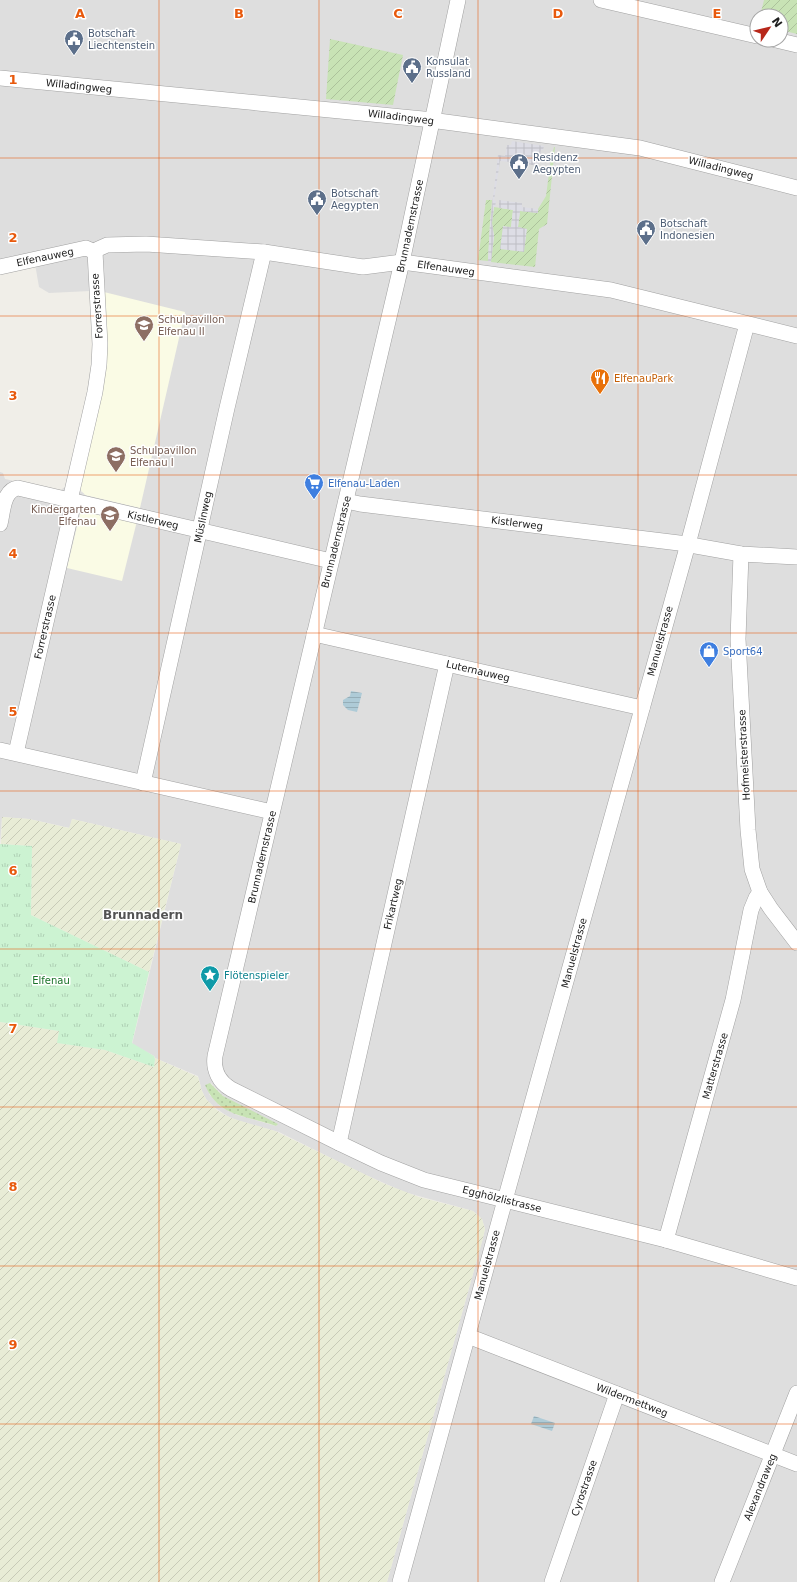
<svg xmlns="http://www.w3.org/2000/svg" width="797" height="1582" font-family="'DejaVu Sans',sans-serif">
<defs>
<pattern id="farmland-furrows" width="10" height="10" patternUnits="userSpaceOnUse"><rect width="10" height="10" fill="#e8ecd6"/><path d="M-1 1l2-2M0 10L10 0M9 11l2-2" fill="none" stroke="#c7cab7"/></pattern>
<pattern id="grass-dots" width="8" height="8" patternUnits="userSpaceOnUse"><rect width="8" height="8" fill="#c8e3b5"/><path d="M2 2h.1M6 6h.1" fill="none" stroke="#acc29b" stroke-width="1.8" stroke-linecap="round"/></pattern>
<pattern id="park-tufts" width="24" height="20" patternUnits="userSpaceOnUse"><rect width="24" height="20" fill="#ccf3d2"/><path d="M3 7l-1-3M5 7V3M7 7l1-3M15 17l-1-3M17 17v-4M19 17l1-3" fill="none" stroke="#afd0b4"/></pattern>
<pattern id="garden-furrows" width="10" height="10" patternUnits="userSpaceOnUse"><rect width="10" height="10" fill="#c8e3b5"/><path d="M-1 1l2-2M0 10L10 0M9 11l2-2" fill="none" stroke="#acc29b"/></pattern>
<pattern id="plaza-grid" width="8" height="8" patternUnits="userSpaceOnUse"><rect width="8" height="8" fill="#dddde5"/><path d="M0 4h8M4 0v8" fill="none" stroke="#bdbdc4"/></pattern>
<pattern id="water-rules" width="6" height="5" patternUnits="userSpaceOnUse"><rect width="6" height="5" fill="#aecbd7"/><path d="M0 2.5h6" fill="none" stroke="#95aeb8"/></pattern>
</defs>
<rect width="100%" height="100%" fill="#f0eee8"/>
<path fill="#dedede" fill-rule="evenodd" d="M0,0H797V1582H387L483,1238L485,1229L482,1219L473,1211L404,1192L359,1172L279,1132L239,1121L227,1116L214,1107L206,1099L202,1091L198,1076L155,1058L154,1056L132,1044L181,844L72,819L70,828L29,819L2,817L0,844V472L3,473L5,479L54,490L59,491L65,487L89,389L93,355L90,291L49,293L39,287L35,264L0,274ZM757,16H781V40H757ZM107,345L139,507L81,492L80,489L105,375ZM211,1083L223,1096L277,1125L276,1126L237,1115L221,1107L209,1094Z"/>
<g fill="#fafbe5">
<path d="M104,292L185,312L140,508L85,495L80,489L105,375L107,345Z"/>
<path d="M81,510L137,521L122,581L67,568Z"/>
</g>
<g fill="url(#farmland-furrows)">
<path d="M2,817L29,819L69,828L72,819L181,844L149,972L31,915L32,846L1,844Z"/>
<path d="M0,1022L59,1031L58,1043L105,1050L154,1067L155,1058L198,1077L202,1091L206,1099L218,1111L231,1118L275,1131L385,1184L419,1197L473,1211L482,1219L485,1229L483,1238L387,1582H0Z"/>
</g>
<path fill="url(#grass-dots)" d="M210,1083L223,1096L278,1124L276,1126C247,1115 219,1118 205,1085Z"/>
<path fill="url(#park-tufts)" d="M0,844L32,846L31,915L149,972L132,1043L154,1056L155,1059L154,1067L105,1050L57,1043L59,1031L0,1022Z"/>
<g fill="url(#garden-furrows)">
<path d="M764,0H797V34L781,30V16H760Z"/>
<path d="M330,39L403,55L393,105L326,99Z"/>
<path d="M554,147H555L547,224L539,229L535,267L491,262L494,236L492,223L494,207L513,210L511,227L504,226L527,229L518,227L520,211L538,213V209L546,196L552,151H553Z"/>
<path d="M486,200H492L490,223L488,261L478,260Z"/>
</g>
<g fill="url(#plaza-grid)">
<path d="M512,141L544,146L543,150H541L538,166L526,164L527,158L523,157L521,163L500,161L494,200L496,201L495,207H494L492,223L494,236L491,262L488,261L490,223L498,155L505,156L507,145H511Z"/>
<path d="M499,200L522,203V207L538,209V213L520,211L518,227L527,229L524,252L500,249L503,226L511,227L513,210L499,208Z"/>
</g>
<g fill="url(#water-rules)">
<path d="M351,691L362,693L357,712L348,710L343,705V700L350,696Z"/>
<path d="M534,1416L555,1423L552,1431L531,1424Z"/>
</g>
<g fill="none" stroke-linecap="round" stroke-linejoin="round">
<defs>
<g id="minor">
<path d="M458,0L402,262L215,1056C213,1070 219,1082 231,1089L339,1143L381,1163L424,1180L666,1240L797,1278"/>
<path d="M601,0L757,36"/>
<path d="M776,40L797,45"/>
<path d="M0,78L423,119L640,148L797,188"/>
<path d="M95,252L98,249L107,245L146,244L264,252L363,267L402,262L611,290L797,336"/>
<path d="M0,267L86,248L95,252"/>
<path d="M70,500L95,392L99,365L100,344L95,252"/>
<path d="M346,501L360,504L679,543L741,554L797,557"/>
<path d="M0,524C3,512 3,490 18,488L331,561"/>
<path d="M741,554L738,639L748,830L752,869L760,892L771,909L797,943"/>
<path d="M314,634L642,708"/>
<path d="M0,750L272,812"/>
<path d="M16,753L74,501"/>
<path d="M143,783L227,408L264,252"/>
<path d="M339,1143L447,664"/>
<path d="M666,1240L733,1000L751,910L756,898L760,892"/>
<path d="M468,1336L797,1464"/>
<path d="M400,1582L505,1200L688,544L747,324"/>
<path d="M552,1582L617,1394"/>
<path d="M722,1582L797,1393"/>
</g>
</defs>
<use href="#minor" stroke="#a1a1a1" stroke-width="16"/>
<use href="#minor" stroke="#fff" stroke-width="15"/>
</g>
<path fill="none" stroke="#e8590c" stroke-width="1" stroke-opacity="0.55" d="M159,0V1582M319,0V1582M478,0V1582M638,0V1582M0,158H797M0,316H797M0,475H797M0,633H797M0,791H797M0,949H797M0,1107H797M0,1266H797M0,1424H797"/>
<defs>
<symbol id="civic-pin" viewBox="-11 -11 22 30"><path d="M0 17L-7.5 6A9.5 9.5 0 1 1 7.5 6Z" fill="#5c6f8a" stroke="#fff"/><path d="M-.6-6.5H3V-4.5H.6V-3L4-1V1h2V6H-6V1h2V-1L-.6-3ZM-1.2 2.5V6h2.4V2.5Z" fill="#fff"/></symbol>
<symbol id="school-pin" viewBox="-11 -11 22 30"><path d="M0 17L-7.5 6A9.5 9.5 0 1 1 7.5 6Z" fill="#8d6e63" stroke="#fff"/><path d="M0-5L7-2L0 1L-7-2ZM-4 1L0 2.5L4 1V4Q0 6-4 4Z" fill="#fff"/></symbol>
<symbol id="restaurant-pin" viewBox="-11 -11 22 30"><path d="M0 17L-7.5 6A9.5 9.5 0 1 1 7.5 6Z" fill="#e8710a" stroke="#fff"/><path d="M-5-6h1v4h1v-4h1v4h1v-4h1v5L-1.5 .5V6h-2V.5L-5-1ZM5-6V6H3V1.5H1.5Q1.5-4 5-6Z" fill="#fff"/></symbol>
<symbol id="supermarket-pin" viewBox="-11 -11 22 30"><path d="M0 17L-7.5 6A9.5 9.5 0 1 1 7.5 6Z" fill="#3f7fe0" stroke="#fff"/><path d="M-6-5.5h2.5l.6 2H6L4.5 2H-2.5L-4.4-4H-6ZM-1.5 3.2a1.3 1.3 0 1 0 .1 0ZM3 3.2a1.3 1.3 0 1 0 .1 0Z" fill="#fff"/></symbol>
<symbol id="shop-pin" viewBox="-11 -11 22 30"><path d="M0 17L-7.5 6A9.5 9.5 0 1 1 7.5 6Z" fill="#3f7fe0" stroke="#fff"/><path d="M-5-2.5h2.3a2.7 3.5 0 0 1 5.4 0H5L5.5 6h-11ZM-1.5-2.5h3a1.5 2.3 0 0 0-3 0Z" fill="#fff"/></symbol>
<symbol id="sight-pin" viewBox="-11 -11 22 30"><path d="M0 17L-7.5 6A9.5 9.5 0 1 1 7.5 6Z" fill="#0f9aa8" stroke="#fff"/><path d="M0-6L1.8-2.2L6-1.7L2.9 1.2L3.7 5.4L0 3.3L-3.7 5.4L-2.9 1.2L-6-1.7L-1.8-2.2Z" fill="#fff"/></symbol>
</defs>
<g fill-rule="evenodd">
<use href="#civic-pin" x="63" y="28" width="22" height="30"/>
<use href="#civic-pin" x="401" y="56" width="22" height="30"/>
<use href="#civic-pin" x="508" y="152" width="22" height="30"/>
<use href="#civic-pin" x="306" y="188" width="22" height="30"/>
<use href="#civic-pin" x="635" y="218" width="22" height="30"/>
<use href="#school-pin" x="133" y="314" width="22" height="30"/>
<use href="#restaurant-pin" x="589" y="367" width="22" height="30"/>
<use href="#school-pin" x="105" y="445" width="22" height="30"/>
<use href="#supermarket-pin" x="303" y="472" width="22" height="30"/>
<use href="#school-pin" x="99" y="504" width="22" height="30"/>
<use href="#shop-pin" x="698" y="640" width="22" height="30"/>
<use href="#sight-pin" x="199" y="964" width="22" height="30"/>
</g>
<g text-anchor="middle" dominant-baseline="central" stroke-width="3" stroke-linejoin="round" paint-order="stroke">
<g font-size="10" fill="#4e5e75" stroke="#fff" text-anchor="start">
<text x="88" y="33">Botschaft<tspan x="88" dy="12">Liechtenstein</tspan></text>
<text x="426" y="61">Konsulat<tspan x="426" dy="12">Russland</tspan></text>
<text x="533" y="157">Residenz<tspan x="533" dy="12">Aegypten</tspan></text>
<text x="331" y="193">Botschaft<tspan x="331" dy="12">Aegypten</tspan></text>
<text x="660" y="223">Botschaft<tspan x="660" dy="12">Indonesien</tspan></text>
</g>
<g font-size="10" fill="#202020" stroke="#fff">
<text transform="translate(79 86) rotate(6)">Willadingweg</text>
<text transform="translate(401 117) rotate(7)">Willadingweg</text>
<text transform="translate(721 168) rotate(14)">Willadingweg</text>
<text transform="translate(410 226) rotate(-78)">Brunnadernstrasse</text>
<text transform="translate(45 257) rotate(-12)">Elfenauweg</text>
<text transform="translate(446 268) rotate(8)">Elfenauweg</text>
<text transform="translate(97 306) rotate(-94)">Forrerstrasse</text>
<text transform="translate(203 517) rotate(-78)">Müslinweg</text>
<text transform="translate(153 520) rotate(13)">Kistlerweg</text>
<text transform="translate(517 523) rotate(7)">Kistlerweg</text>
<text transform="translate(336 542) rotate(-76)">Brunnadernstrasse</text>
<text transform="translate(45 627) rotate(-77)">Forrerstrasse</text>
<text transform="translate(660 641) rotate(-75)">Manuelstrasse</text>
<text transform="translate(478 671) rotate(13)">Luternauweg</text>
<text transform="translate(744 755) rotate(-93)">Hofmeisterstrasse</text>
<text transform="translate(262 857) rotate(-77)">Brunnadernstrasse</text>
<text transform="translate(393 904) rotate(-77)">Frikartweg</text>
<text transform="translate(574 953) rotate(-75)">Manuelstrasse</text>
<text transform="translate(715 1066) rotate(-74)">Matterstrasse</text>
<text transform="translate(502 1199) rotate(14)">Egghölzlistrasse</text>
<text transform="translate(487 1265) rotate(-75)">Manuelstrasse</text>
<text transform="translate(632 1400) rotate(21)">Wildermettweg</text>
<text transform="translate(760 1487) rotate(-68)">Alexandraweg</text>
<text transform="translate(584 1488) rotate(-71)">Cyrostrasse</text>
</g>
<g font-size="10" fill="#785e54" stroke="#fff" text-anchor="start">
<text x="158" y="319">Schulpavillon<tspan x="158" dy="12">Elfenau II</tspan></text>
<text x="130" y="450">Schulpavillon<tspan x="130" dy="12">Elfenau I</tspan></text>
<text x="96" y="509" text-anchor="end">Kindergarten<tspan x="96" dy="12">Elfenau</tspan></text>
</g>
<g font-size="10" fill="#c56008" stroke="#fff" text-anchor="start">
<text x="614" y="378">ElfenauPark</text>
</g>
<g font-size="10" fill="#366cbe" stroke="#fff" text-anchor="start">
<text x="328" y="483">Elfenau-Laden</text>
<text x="723" y="651">Sport64</text>
</g>
<g font-size="10" fill="#0d838f" stroke="#fff" text-anchor="start">
<text x="224" y="975">Flötenspieler</text>
</g>
<g font-size="10" fill="#1a7329" stroke="#fff">
<text x="51" y="980">Elfenau</text>
</g>
<g font-size="12" font-weight="bold" fill="#535353" stroke="#fff">
<text x="143" y="915">Brunnadern</text>
</g>
</g>
<g font-size="13" text-anchor="middle" font-weight="bold" fill="#e8590c" stroke="#fff" stroke-width="3" stroke-linejoin="round" paint-order="stroke">
<text x="80" y="18">A</text>
<text x="239" y="18">B</text>
<text x="398" y="18">C</text>
<text x="558" y="18">D</text>
<text x="717" y="18">E</text>
<text x="13" y="84">1</text>
<text x="13" y="242">2</text>
<text x="13" y="400">3</text>
<text x="13" y="558">4</text>
<text x="13" y="716">5</text>
<text x="13" y="875">6</text>
<text x="13" y="1033">7</text>
<text x="13" y="1191">8</text>
<text x="13" y="1349">9</text>
</g>
<g transform="translate(769 28) rotate(55)"><circle r="19" fill="#ffffff" stroke="#a6a6a6"/>
<path d="M0-3L7 15L0 10L-7 15Z" fill="#b7271a"/>
<text y="-6" font-size="11" font-weight="bold" text-anchor="middle" fill="#202020">N</text>
</g>
</svg>
